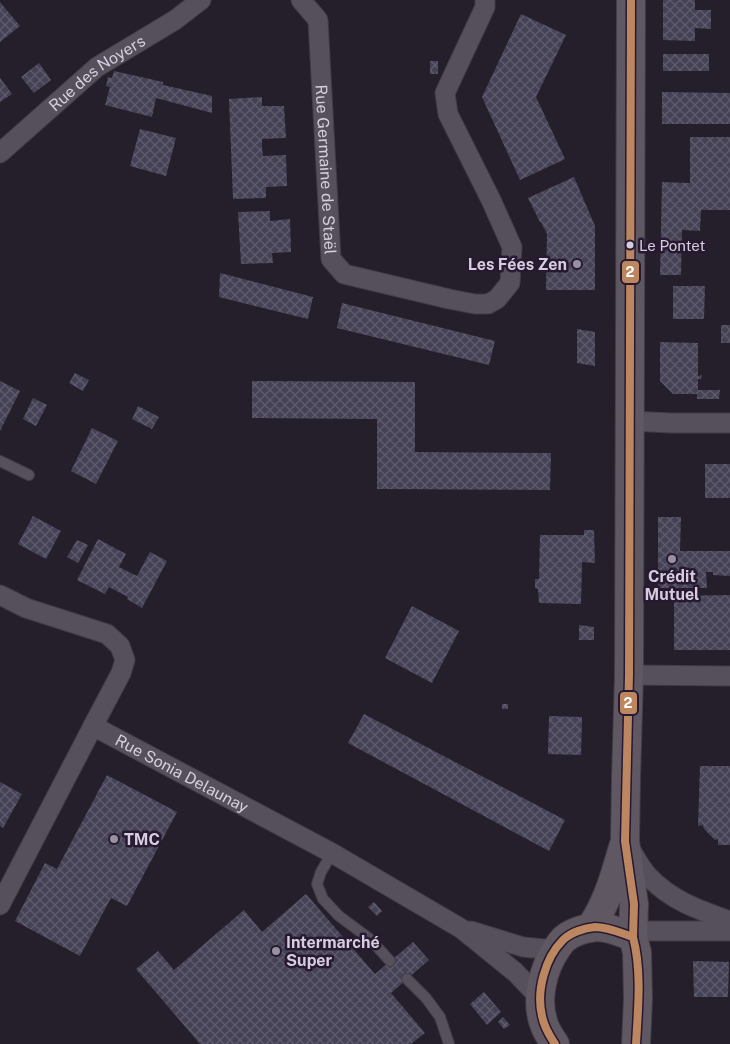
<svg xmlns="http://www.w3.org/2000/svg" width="730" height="1044" font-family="'Public Sans',sans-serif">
<defs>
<pattern id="building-cross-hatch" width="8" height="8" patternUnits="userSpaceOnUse" patternTransform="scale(1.25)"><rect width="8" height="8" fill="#454256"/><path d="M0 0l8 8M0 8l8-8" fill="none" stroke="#5f5c6e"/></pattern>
</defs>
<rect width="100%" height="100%" fill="#251f2b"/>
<g fill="url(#building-cross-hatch)">
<path d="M663,0H695V10H711V29L695,28V41L663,40Z"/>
<path d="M0,2L20,26L0,42Z"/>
<path d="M521,14L566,35L536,97L565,159L520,180L482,97Z"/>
<rect x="663" y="54" width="46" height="17"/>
<rect x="430" y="61" width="8" height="13"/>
<path d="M39,63L51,80L34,93L21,77Z"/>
<path d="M114,71L163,82V85L212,96V113L156,98L152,117L105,105L110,87L106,86L108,77L112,78Z"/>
<path d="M0,78L12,94L0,102Z"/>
<path d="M662,92L730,93V124H662Z"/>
<path d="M262,97V106H284L286,138L262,139V147L263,156L286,155L287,186L266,187V198L233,199L229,99Z"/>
<path d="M140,129L176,138L166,176L130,166Z"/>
<path d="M690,137H730V210H701L700,231L682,230L681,275H660L662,182L690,183Z"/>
<path d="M574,177L595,226V290H546L547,234L541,222H540L528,198Z"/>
<path d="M270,211V221L290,219L291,252L272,253L273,263L241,264L238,212Z"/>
<path d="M220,273L313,297L308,319L219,297Z"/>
<path d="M673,286H705L704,319H673Z"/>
<path d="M342,303L495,341L489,365L337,328Z"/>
<rect x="721" y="325" width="9" height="18"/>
<path d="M577,329L595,332V366L577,363Z"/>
<path d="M660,342L698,343V376L702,375L701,379H698V390H720L719,399H697V394H673L660,381Z"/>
<path d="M75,373L89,380L83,391L69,383Z"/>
<path d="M0,381L20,391L0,431Z"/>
<path d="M252,381L415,382V452L551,453L550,490L377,489V419L252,418Z"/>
<path d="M33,398L47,405L36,426L23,419Z"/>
<path d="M138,406L159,417L152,429L132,419Z"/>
<path d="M92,428L118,441L96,484L71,471Z"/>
<rect x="705" y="464" width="25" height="34"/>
<path d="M33,516L61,531L46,559L18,544Z"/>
<path d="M658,517H681L680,551H730V576L713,575V572H706L707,588H658Z"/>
<path d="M584,530H594L595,563L582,562L581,604L539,603L538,589L535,588V579H539L540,535H584Z"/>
<path d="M98,539L126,554L119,567L137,576L150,552L167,561L142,608L127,599L128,597L109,587L105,594L77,580Z"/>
<path d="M77,540L88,545L78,563L67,557Z"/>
<path d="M730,595V650H674V596Z"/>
<path d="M412,606L459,631L432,683L385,658Z"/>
<path d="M579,625L594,627V640H579Z"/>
<rect x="502" y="704" width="6" height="5"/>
<path d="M364,714L565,820L549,851L348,743Z"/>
<path d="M549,716L582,717L581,755L548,754Z"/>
<path d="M700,766H730V845H718V839L715,840L704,829L703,825L698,826Z"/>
<path d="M107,775L177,812L127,906L111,898L80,956L15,921L45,863L57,869Z"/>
<path d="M0,782L22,794L3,828L0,826Z"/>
<path d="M306,894L375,974L413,942L429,960L391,993L425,1033L411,1044H200L136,969L158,951L174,970L244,910L262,932Z"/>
<path d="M374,902L382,911L377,916L368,907Z"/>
<path d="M693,961L729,962L728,997H694Z"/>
<path d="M484,992L501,1012L487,1025L470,1004Z"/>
<path d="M503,1017L510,1025L504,1029L498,1022Z"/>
</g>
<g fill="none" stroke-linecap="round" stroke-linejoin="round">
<defs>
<g id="lane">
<path d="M0,461L29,475"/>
<path d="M332,853L321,872L317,884L323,899L339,916L370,939L390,961"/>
<path d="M407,979L426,998L440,1017L449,1044"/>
</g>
<g id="street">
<path id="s1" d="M301,0L318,20L331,259L344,274L449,299L475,304H488L497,299L510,283L512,247L491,200L448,114L445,93L485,7V0"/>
<path id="s2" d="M0,153L97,67L175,20L201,0"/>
<path d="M630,421L672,423H730"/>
<path id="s3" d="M0,595L26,608L107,634L120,646L125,660L121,673L93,726L332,853L462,929L515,972L541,999"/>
<path d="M629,675L730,676"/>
<path d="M629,847C635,857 641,869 649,877C672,901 699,910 730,921"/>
<path d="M0,905L93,726"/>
<path d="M471,931L523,947L544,949L557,948"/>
<path d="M633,937L647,931H730"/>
</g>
<g id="secondary">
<path d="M631,0L629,675L626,778L625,841L634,904L633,937"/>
<path d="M590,928C607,904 615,875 623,847"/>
<path d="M555,1044C551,1038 546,1031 544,1024C535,1000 543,968 557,948C559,945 562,941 564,939C571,933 580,930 589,928C604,925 619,932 633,937L637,952L638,999L636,1044"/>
</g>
</defs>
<use href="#lane" stroke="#423c47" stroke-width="12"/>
<use href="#street" stroke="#423c47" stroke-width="21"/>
<use href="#secondary" stroke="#423c47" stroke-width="30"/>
<use href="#lane" stroke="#55505b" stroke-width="10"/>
<use href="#street" stroke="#55505b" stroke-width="19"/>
<use href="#secondary" stroke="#5f5863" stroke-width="28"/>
<defs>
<g id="bus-1">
<path d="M631,0L629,675L625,841L634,904L633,937"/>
<path d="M555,1044C549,1035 544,1027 542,1016C536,991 545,958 563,940C571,932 585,928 595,927C608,927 621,933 633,937C642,971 638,1009 636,1044"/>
</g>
</defs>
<use href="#bus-1" stroke="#261931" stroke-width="11"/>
<use href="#bus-1" stroke="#bb8660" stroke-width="8"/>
</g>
<circle fill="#d6cede" stroke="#261931" stroke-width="2" cx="630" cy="245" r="4.5"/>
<g fill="#98919f" stroke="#261931" stroke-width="2">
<circle cx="577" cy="264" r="5"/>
<circle cx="672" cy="559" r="5"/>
<circle cx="114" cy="839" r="5"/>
<circle cx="276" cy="951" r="5"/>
</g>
<g text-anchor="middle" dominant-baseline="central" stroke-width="5" stroke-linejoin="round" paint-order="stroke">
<g font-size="15" fill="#d6cede" stroke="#261931" text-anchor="start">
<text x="639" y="245">Le Pontet</text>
</g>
<g font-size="16" fill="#d6cede" stroke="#261931">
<text stroke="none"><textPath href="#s2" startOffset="126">Rue des Noyers</textPath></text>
<text stroke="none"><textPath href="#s1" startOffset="176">Rue Germaine de Staël</textPath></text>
<text stroke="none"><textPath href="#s3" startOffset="321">Rue Sonia Delaunay</textPath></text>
</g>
<g font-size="16" font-weight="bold" fill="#d6cede" stroke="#261931" text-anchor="start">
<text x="567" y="264" text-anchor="end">Les Fées Zen</text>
<text x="672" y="576" text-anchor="middle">Crédit<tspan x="672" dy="18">Mutuel</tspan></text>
<text x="124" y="839">TMC</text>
<text x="286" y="942">Intermarché<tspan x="286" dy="18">Super</tspan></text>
</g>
</g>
<g stroke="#261931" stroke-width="2">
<rect x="621" y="260" width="19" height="24" rx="5" fill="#bb8660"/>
<rect x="619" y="691" width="19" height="24" rx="5" fill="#bb8660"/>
</g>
<g font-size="14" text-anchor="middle" font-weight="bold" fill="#fff">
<text x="630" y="277">2</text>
<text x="628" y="708">2</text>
</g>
</svg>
